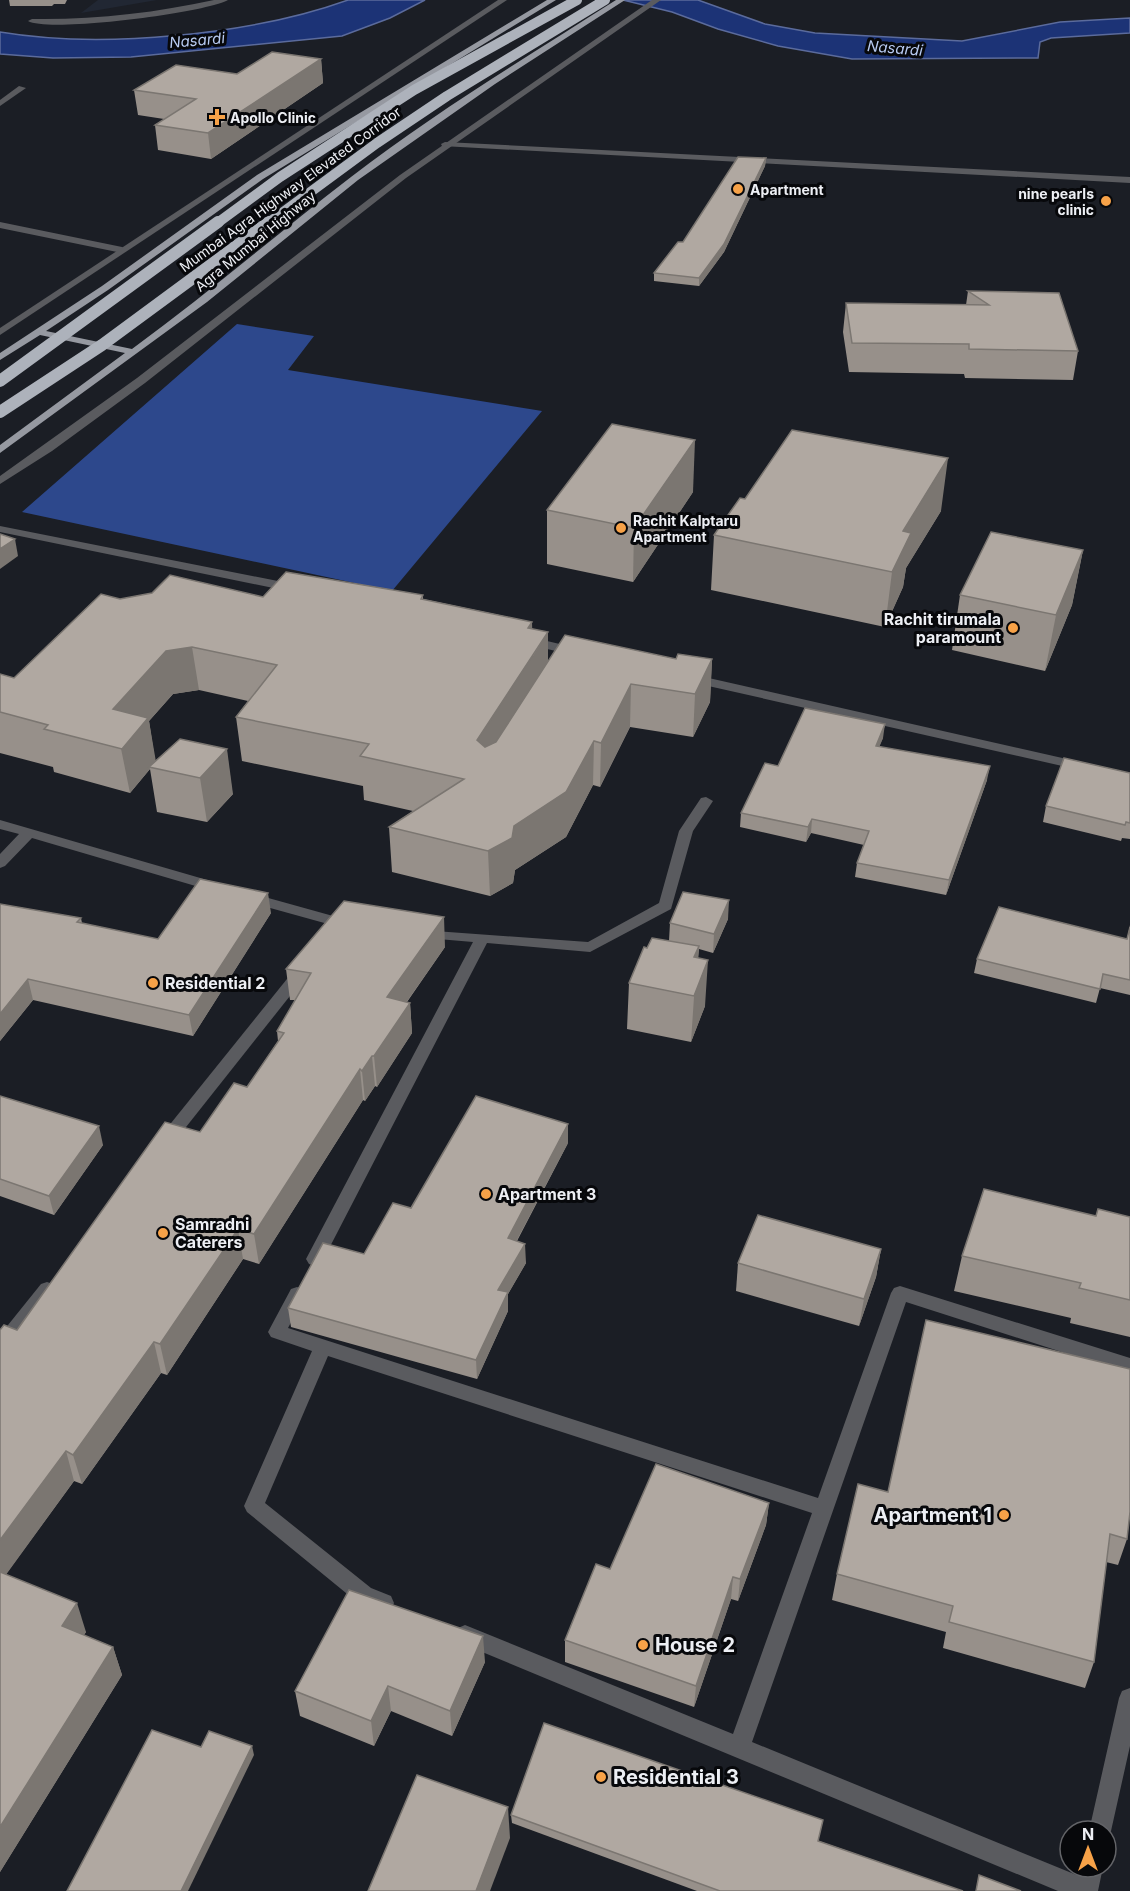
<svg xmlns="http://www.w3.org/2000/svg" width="1130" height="1891" font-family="Inter,sans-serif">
<rect width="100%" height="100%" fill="#1b1e25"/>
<path fill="#212733" d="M98,0H157L81,13Z"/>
<path fill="#2d488c" d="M237,324L314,336L288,370L542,411L392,591L22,512Z"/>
<g fill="#1c3376" stroke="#5b6b9c" stroke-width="1.5">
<path d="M348,0H425L390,18L342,36L131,57L53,58L0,54V32C101,49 251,35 348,0Z"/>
<path d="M623,0H698L765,24L815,33L962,41L1060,22L1130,18V33L1051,38L1040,42L1038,58L852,59L778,46L718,29L672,12Z"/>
</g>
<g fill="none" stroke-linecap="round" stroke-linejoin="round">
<g fill="#5a5b5f" fill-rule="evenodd">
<path d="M214,0H228C205,13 49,33 28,21L32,19C94,20 154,13 214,0Z"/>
<path d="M19,86L26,88L0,106V100Z"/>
<path d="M445,142L1130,177V183L442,146L441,144Z"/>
<path d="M0,222L122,247L127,250L122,253L0,228Z"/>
<path d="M0,526L293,584L299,588L293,592L0,532Z"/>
<path d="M530,637L581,649L583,652L577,656L526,644L524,641Z"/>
<path d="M691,674L1080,762L1087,766L1080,770L686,681L685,678Z"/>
<path d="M706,797L713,801L693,831L671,909L590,952L487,943L321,1264L315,1266L309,1264L306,1259L473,942L426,938L419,933L421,930L588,942L659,903L679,831L701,798Z"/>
<path d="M0,820L221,884L223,887L216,892L32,838L5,866L0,868V854L19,834L0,829Z"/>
<path d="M250,893L351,921L353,924L346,929L245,901L243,898L245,895Z"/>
<path d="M300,968L305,969L308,973L305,977L171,1146H159L157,1142L159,1138L295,969Z"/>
<path d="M47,1282L53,1284L56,1289L53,1294L7,1353L0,1356V1335L41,1284Z"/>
<path d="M900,1286L1130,1358V1374L906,1302L752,1742L1079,1876L1081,1867H1103L1098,1891H1058L458,1642L455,1635L458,1628L465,1625L733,1734L812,1513L328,1356L265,1503L371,1588L391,1596L394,1603L391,1610L384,1612L357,1602L247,1512L244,1506L312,1351L271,1337L268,1332L291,1289L297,1287L303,1289L306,1294L288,1328L818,1498L891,1293L894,1288Z"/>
<path d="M1130,1688V1746L1111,1831L1106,1840V1831H1089L1119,1698L1122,1691Z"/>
</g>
<g fill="#5a5b5f" fill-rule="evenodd">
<path d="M498,0H507L0,335V328Z"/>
<path d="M652,0H661L406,178L145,383L52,451L0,484V476L137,378L400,175Z"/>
</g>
<path fill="#9699a1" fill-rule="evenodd" d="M547,0H556L263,179L108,290L46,331L132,349C207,294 277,234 351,177C435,112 527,57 616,0H625L495,84L358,180L207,302L0,453V445L125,353L40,335L0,360V353L102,286L257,175Z"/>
<g stroke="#adb2bb" stroke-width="10">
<path d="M216,224L280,177L414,90L577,0"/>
<path d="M267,224L377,143L447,96L605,0"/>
</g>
<g stroke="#adb2bb" stroke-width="12">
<path d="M0,381L218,222"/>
<path d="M0,412L102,345L269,222"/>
</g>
</g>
<g fill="#97908a">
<path d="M9,0H67L65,4H54L52,6H10Z"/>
<path d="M321,59L323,83L211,159L158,150L155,125L164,119L138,115L134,90L237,74Z"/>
<path d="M766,158L765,166L724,252L699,286L654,281V273Z"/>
<path d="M968,291L1078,351L1073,380L965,378L964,374L849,372L843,332L846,303L966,305Z"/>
<path d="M693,492L633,582L547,564V510Z"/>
<path d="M745,499L941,511L906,568L903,587L885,627L711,590L714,535Z"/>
<path d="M1083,550L1072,605L1045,671L952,650L960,595Z"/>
<path d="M423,595V599L532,622V629L548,632V661L676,659H712L710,702L693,737L630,727L600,787L593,785L566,837L515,870L513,883L490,896L392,872L389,827L413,811L364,800L363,786L242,761L236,717L248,701L199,690L173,694L149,721L155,761L180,739L233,794L207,822L157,812L150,769L130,793L54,772L53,767L0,753V674L14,678L120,599Z"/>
<path d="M883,738L879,746L987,780L946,895L855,877L857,863L864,845L811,833L806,842L740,827L741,813L778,766Z"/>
<path d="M1130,773V839L1122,838L1121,841L1043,822L1046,806Z"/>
<path d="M0,904L81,918L82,923L158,939L271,913L193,1036L33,1000L0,1041Z"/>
<path d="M728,919L713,953L699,949L698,958L705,1006L691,1042L627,1029L629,983L647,948L669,941L670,923Z"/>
<path d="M1130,925V995L1100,988L1096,1003L974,973L977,959L1127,939Z"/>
<path d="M445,947L407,1002L410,1003L412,1033L377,1087L375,1086L365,1101L363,1100L259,1264L243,1259L167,1375L161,1373L82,1484L74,1481L6,1574L86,1632L84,1635L113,1647L122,1675L0,1872V1330H17L200,1132L247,1087L278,1041L277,1031L295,1000H290L286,969Z"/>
<path d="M0,1096L103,1145L54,1215L0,1196Z"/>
<path d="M568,1143L517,1241L526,1263L508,1294V1311L477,1379L291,1327L288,1308L364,1254L411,1208Z"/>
<path d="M1096,1216L1130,1217V1337L1070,1323L1071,1318L954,1291L962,1256Z"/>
<path d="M881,1249L876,1277L859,1326L736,1291L738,1263Z"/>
<path d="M926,1320L1127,1539L1118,1565L1106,1562L1094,1662L1085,1688L943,1648L946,1632L832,1600L837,1574L888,1492Z"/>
<path d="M769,1503L766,1525L738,1601L731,1599L694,1707L565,1662V1640L610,1569Z"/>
<path d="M485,1662L452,1736L391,1711L374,1746L300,1716L295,1691Z"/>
<path d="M511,1815L819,1841L963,1891H697L512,1823Z"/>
</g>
<g fill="#7b7671">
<path d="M321,59L323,83L211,159L208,133Z"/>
<path d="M766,158L765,166L724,252L699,286V278Z"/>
<path d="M695,440L693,492L633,582L634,528Z"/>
<path d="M948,458L941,511L906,568L903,587L885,627L892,572L903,531Z"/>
<path d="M15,539L18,556L0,569V549Z"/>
<path d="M1083,550L1072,605L1045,671L1056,615Z"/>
<path d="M532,622L533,656L548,632V675L479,784L477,740L528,628Z"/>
<path d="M192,647L199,690L173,694L149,721L156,762L149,767L150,769L130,793L113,709L166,651Z"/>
<path d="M712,659L710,702L693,737L695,694Z"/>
<path d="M631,684L630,727L600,787L601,743Z"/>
<path d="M885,724L883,738L874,760L876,746Z"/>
<path d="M594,741L593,785L566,837L515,870L513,883L490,896L488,851Z"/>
<path d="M227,749L233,794L207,822L200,778Z"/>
<path d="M990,766L987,780L946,895L949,880Z"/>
<path d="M812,819L811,833L806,842L808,827Z"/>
<path d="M268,893L271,913L193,1036L189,1015Z"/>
<path d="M729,900L728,919L713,953L714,934Z"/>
<path d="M444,917L445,947L389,1027L387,997Z"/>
<path d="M699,946L696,991L708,960L705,1006L691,1042L694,997V957Z"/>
<path d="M28,979L33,1000L0,1041V1014Z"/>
<path d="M410,1003L412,1033L377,1087L374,1056Z"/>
<path d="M372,1056L375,1086L365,1101L362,1071Z"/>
<path d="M360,1069L363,1100L259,1264L254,1234Z"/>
<path d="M568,1124V1143L508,1257V1238Z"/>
<path d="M99,1126L103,1145L54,1215L49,1196Z"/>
<path d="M238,1229L243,1259L167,1375L160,1344Z"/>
<path d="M525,1244L526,1263L508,1294V1311L477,1379L476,1360L498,1290Z"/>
<path d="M881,1249L876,1277L859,1326L864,1299Z"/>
<path d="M154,1342L161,1373L82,1484L73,1455Z"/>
<path d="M66,1451L74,1481L0,1583V1540Z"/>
<path d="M769,1503L766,1525L738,1601L740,1579Z"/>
<path d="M733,1577L731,1599L694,1707L696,1686Z"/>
<path d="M77,1603L86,1632L71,1654L62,1626Z"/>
<path d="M483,1636L485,1662L452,1736L450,1711Z"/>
<path d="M113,1647L122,1675L0,1872V1827Z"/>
<path d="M388,1686L391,1711L374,1746L371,1721Z"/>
<path d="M252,1746L254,1755L188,1891H181Z"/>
<path d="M508,1807L510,1838L490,1891H476Z"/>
</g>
<g fill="#b0a8a1" stroke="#7b7671" stroke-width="1.5">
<path d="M272,52L321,59L208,133L155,125L196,99L134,90L176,65L237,74Z"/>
<path d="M738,157L766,158L724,244L699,278L654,273L678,242H683Z"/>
<path d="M968,291L1059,293L1078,351L969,349V344L852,343L846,303L989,305Z"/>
<path d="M612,424L695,440L634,528L547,510Z"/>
<path d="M792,430L948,458L903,531L911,533L892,572L714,535L740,498L745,499Z"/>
<path d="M991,532L1083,550L1056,615L960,595Z"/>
<path d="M0,534L15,539L0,549Z"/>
<path d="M286,572L423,595L421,599L532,622L528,628L548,632L477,740L485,747L496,742L565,635L676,659L678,654L712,659L695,694L631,684L601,743L594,741L566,792L514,826L512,838L488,851L389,827L464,779L360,756L369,744L236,717L277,665L192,647L166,651L113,709L148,718L122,749L44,729L48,725L0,712V674L14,678L101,594L120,599L152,593L170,575L263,597Z"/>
<path d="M805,708L885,724L876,746L990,766L949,880L857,863L869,831L812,819L808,827L741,813L765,763L778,766Z"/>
<path d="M180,739L227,749L200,778L149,767Z"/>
<path d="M1064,758L1130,773V823L1126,822L1125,825L1046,806Z"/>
<path d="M200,879L268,893L189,1015L28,979L0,1014V904L81,918L77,922L158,939Z"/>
<path d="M683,892L729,900L714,934L670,923Z"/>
<path d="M344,901L444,917L387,997L410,1003L374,1056H372L362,1071L360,1069L254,1234L238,1229L160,1344L154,1342L73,1455L66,1451L0,1540V1330L4,1325L17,1330L165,1122L200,1132L234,1083L247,1087L284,1033L277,1031L311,973L286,969Z"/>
<path d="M999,907L1127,939L1130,927V980L1103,974L1100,989L977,959Z"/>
<path d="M652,938L699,946L694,957L708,960L694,996L629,983L644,947L647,948Z"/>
<path d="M0,1096L99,1126L49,1196L0,1179Z"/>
<path d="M476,1096L568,1124L508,1238L525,1244L498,1290L508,1292L476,1360L288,1308L323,1243L364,1254L393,1203L411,1208Z"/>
<path d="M984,1189L1096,1216L1098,1209L1130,1217V1300L1079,1288L1081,1283L962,1256Z"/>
<path d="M758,1215L881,1249L864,1299L738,1263Z"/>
<path d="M926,1320L1130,1369V1512L1127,1539L1110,1534L1094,1662L949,1622L953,1606L837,1574L858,1484L888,1492Z"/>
<path d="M656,1464L769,1503L740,1579L733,1577L696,1686L565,1640L596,1564L610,1569Z"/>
<path d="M0,1572L77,1603L62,1626L113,1647L0,1827Z"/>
<path d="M349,1590L483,1636L450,1711L388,1686L371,1721L295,1691Z"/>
<path d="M544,1723L823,1820L818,1841L963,1891H720L511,1815Z"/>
<path d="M152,1730L201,1747L209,1731L252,1746L181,1891H67Z"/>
<path d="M417,1775L508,1807L476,1891H368Z"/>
<path d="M979,1875L1021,1891H976Z"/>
</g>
<g fill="#f7a248" stroke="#07080b" stroke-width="2">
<path d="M214 108h6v6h6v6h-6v6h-6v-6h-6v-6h6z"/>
<circle cx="738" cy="189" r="6"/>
<circle cx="1106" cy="201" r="6"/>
<circle cx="621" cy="528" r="6"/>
<circle cx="1013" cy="628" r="6"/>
<circle cx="153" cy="983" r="6"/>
<circle cx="486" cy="1194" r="6"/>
<circle cx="163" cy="1233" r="6"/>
<circle cx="1004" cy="1515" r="6"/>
<circle cx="643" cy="1645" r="6"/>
<circle cx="601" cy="1777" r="6"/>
</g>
<g text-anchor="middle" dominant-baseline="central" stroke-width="6" stroke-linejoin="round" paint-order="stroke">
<g font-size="14" font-weight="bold" fill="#edeff4" stroke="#07080b" text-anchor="start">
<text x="230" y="117">Apollo Clinic</text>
<text x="750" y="189">Apartment</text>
<text x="1094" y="193" text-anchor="end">nine pearls<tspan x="1094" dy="16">clinic</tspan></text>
<text x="633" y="520">Rachit Kalptaru<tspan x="633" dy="16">Apartment</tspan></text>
</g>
<g font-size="14" fill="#edeff4" stroke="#07080b">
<text transform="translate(290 189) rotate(-36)">Mumbai Agra Highway Elevated Corridor</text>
<text transform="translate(255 241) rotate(-39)">Agra Mumbai Highway</text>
</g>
<g font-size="15" font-style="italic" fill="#b8cbf2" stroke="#07080b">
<text transform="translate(197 40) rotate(-5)">Nasardi</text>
<text transform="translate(895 48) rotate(5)">Nasardi</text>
</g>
<g font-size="16" font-weight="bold" fill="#edeff4" stroke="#07080b" text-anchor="start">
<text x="1001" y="619" text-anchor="end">Rachit tirumala<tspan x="1001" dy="18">paramount</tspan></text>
<text x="165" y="983">Residential 2</text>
<text x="498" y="1194">Apartment 3</text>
<text x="175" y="1224">Samradni<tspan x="175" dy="18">Caterers</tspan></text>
</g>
<g font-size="20" font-weight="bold" fill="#edeff4" stroke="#07080b" text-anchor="start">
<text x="992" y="1515" text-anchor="end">Apartment 1</text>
<text x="655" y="1645">House 2</text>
<text x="613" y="1777">Residential 3</text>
</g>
</g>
<g transform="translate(1088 1849)"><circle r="28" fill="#07080b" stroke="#636468" stroke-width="1.5"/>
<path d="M0-4.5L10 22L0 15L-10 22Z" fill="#f7a248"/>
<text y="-9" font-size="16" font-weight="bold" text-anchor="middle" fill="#edeff4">N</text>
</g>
</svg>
